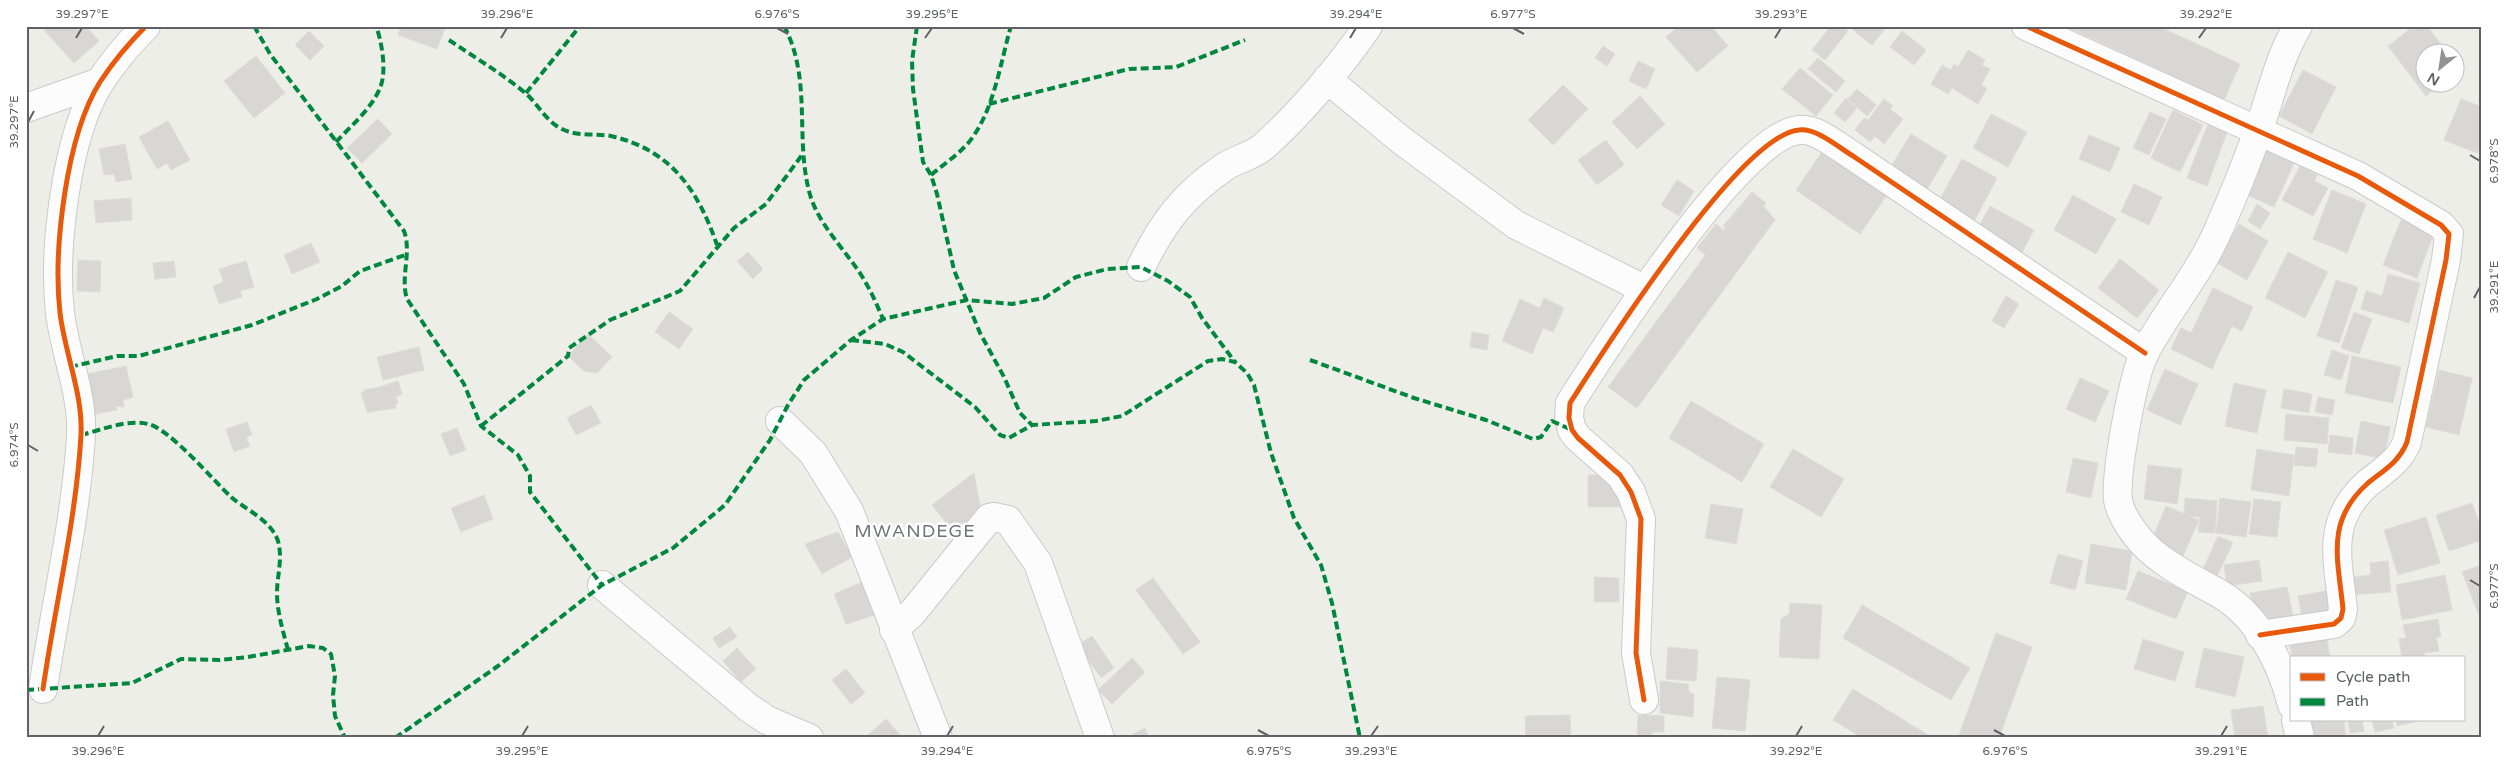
<svg xmlns="http://www.w3.org/2000/svg" width="2508" height="764" font-family="'Varela Round',sans-serif">
<rect width="100%" height="100%" fill="#eeeee9"/>
<g fill="#d8d7d4" stroke="#ddddd8">
<path d="M49,26H86L99,41L74,63L44,30Z"/>
<path d="M401,26H446L437,49L398,35Z"/>
<path d="M1679,26H1711L1728,46L1697,72L1666,37Z"/>
<path d="M1831,26H1841L1848,31L1825,60L1812,50Z"/>
<path d="M1848,26H1879L1884,30L1872,45Z"/>
<path d="M2065,26H2158L2240,64L2224,100Z"/>
<path d="M2414,26H2427L2447,52H2426V82H2444L2426,96L2388,46Z"/>
<path d="M309,31L324,46L310,60L295,45Z"/>
<path d="M1902,31L1926,50L1914,65L1890,47Z"/>
<path d="M1603,46L1615,54L1607,66L1595,58Z"/>
<path d="M1968,50L1985,60L1982,65L1990,69L1981,85L1987,88L1978,104L1952,88L1948,94L1931,84L1942,65L1951,70L1954,64L1958,67Z"/>
<path d="M256,56L285,93L254,118L224,81Z"/>
<path d="M1818,58L1845,81L1836,92L1808,69Z"/>
<path d="M1638,61L1655,69L1646,89L1629,81Z"/>
<path d="M1800,68L1833,95L1816,116L1782,89Z"/>
<path d="M2303,70L2336,87L2312,134L2279,116Z"/>
<path d="M1563,85L1588,109L1553,145L1528,120Z"/>
<path d="M1857,89L1876,105L1867,116L1848,99Z"/>
<path d="M1640,96L1665,124L1637,149L1612,122Z"/>
<path d="M1846,98L1857,108L1845,122L1834,113Z"/>
<path d="M1884,99L1893,106L1890,109L1903,119L1884,144L1875,136L1870,142L1855,130L1864,118L1868,120Z"/>
<path d="M2461,99L2482,107V141L2477,153L2444,140Z"/>
<path d="M2173,110L2203,125L2180,172L2151,158Z"/>
<path d="M2150,112L2166,119L2149,155L2133,148Z"/>
<path d="M1991,114L2027,132L2008,167L1973,148Z"/>
<path d="M378,119L392,134L362,163L347,148Z"/>
<path d="M2210,119L2229,127L2207,186L2187,178Z"/>
<path d="M168,121L190,160L171,170L167,163L157,169L139,137Z"/>
<path d="M1911,134L1947,156L1924,194L1887,173Z"/>
<path d="M2089,135L2120,148L2110,172L2079,159Z"/>
<path d="M1606,140L1624,165L1597,185L1578,160Z"/>
<path d="M2264,142L2297,157L2274,207L2241,192Z"/>
<path d="M125,144L132,179L116,182L114,174L104,175L99,149Z"/>
<path d="M1822,152L1886,196L1860,234L1796,190Z"/>
<path d="M1962,159L1997,178L1971,227L1935,208Z"/>
<path d="M2300,166L2317,175L2314,181L2328,188L2313,216L2282,200Z"/>
<path d="M1677,180L1694,191L1679,216L1661,205Z"/>
<path d="M2134,184L2162,197L2149,225L2121,212Z"/>
<path d="M2332,190L2366,204L2347,253L2313,239Z"/>
<path d="M1752,192L1766,203L1738,238L1723,226Z"/>
<path d="M1752,192L1775,220L1637,408L1608,387Z"/>
<path d="M2073,195L2116,219L2096,254L2054,230Z"/>
<path d="M131,198L132,220L96,223L94,201Z"/>
<path d="M2257,204L2270,213L2260,229L2248,221Z"/>
<path d="M1990,206L2034,230L2019,258L1975,234Z"/>
<path d="M2401,220L2434,233L2417,278L2383,265Z"/>
<path d="M1716,224L1735,239L1715,263L1697,248Z"/>
<path d="M2239,224L2268,241L2247,280L2217,263Z"/>
<path d="M311,243L320,262L292,274L284,255Z"/>
<path d="M748,252L763,269L753,279L737,261Z"/>
<path d="M2288,252L2328,272L2305,318L2265,298Z"/>
<path d="M2120,259L2159,290L2137,318L2098,288Z"/>
<path d="M78,260L101,261L100,292L77,291Z"/>
<path d="M174,261L176,277L155,279L153,263Z"/>
<path d="M246,261L254,287L240,291L242,297L219,304L213,286L224,282L219,269Z"/>
<path d="M2388,274L2420,283L2409,323L2361,309L2366,291L2382,296Z"/>
<path d="M2336,280L2358,287L2339,343L2317,336Z"/>
<path d="M2213,288L2253,307L2242,331L2232,326L2212,369L2171,349L2181,328L2191,333Z"/>
<path d="M2006,296L2019,304L2004,328L1992,321Z"/>
<path d="M1544,298L1564,308L1553,332L1543,328L1532,354L1502,341L1520,299L1540,308Z"/>
<path d="M669,312L693,329L679,349L655,332Z"/>
<path d="M2354,312L2372,319L2359,354L2341,348Z"/>
<path d="M1472,332L1489,335L1487,350L1470,347Z"/>
<path d="M588,334L612,357L597,373L584,371L568,356Z"/>
<path d="M419,347L424,370L383,380L377,357Z"/>
<path d="M2332,350L2349,356L2341,380L2324,375Z"/>
<path d="M2352,356L2401,367L2393,403L2345,393Z"/>
<path d="M126,366L133,397L123,400L124,407L116,406L117,410L91,415L82,375Z"/>
<path d="M2165,369L2198,384L2180,425L2147,410Z"/>
<path d="M2439,370L2472,378L2459,435L2426,427Z"/>
<path d="M2080,378L2109,391L2095,422L2066,409Z"/>
<path d="M398,381L402,394L396,397L398,403L368,413L361,393Z"/>
<path d="M2234,383L2266,390L2257,433L2225,426Z"/>
<path d="M393,385L396,408L367,412L364,390Z"/>
<path d="M2284,389L2312,394L2309,413L2281,408Z"/>
<path d="M2318,397L2335,400L2332,415L2315,412Z"/>
<path d="M1691,401L1764,444L1742,482L1669,438Z"/>
<path d="M591,405L601,423L576,435L567,418Z"/>
<path d="M2286,414L2329,418L2327,444L2284,440Z"/>
<path d="M2361,421L2390,427L2384,459L2355,453Z"/>
<path d="M247,422L252,435L246,437L250,446L234,452L226,429Z"/>
<path d="M457,428L466,450L450,456L441,434Z"/>
<path d="M2330,435L2353,438L2352,455L2328,452Z"/>
<path d="M2296,447L2318,449L2316,467L2294,465Z"/>
<path d="M1793,449L1844,479L1821,517L1770,487Z"/>
<path d="M2257,449L2294,455L2289,496L2251,490Z"/>
<path d="M2073,458L2098,463L2091,498L2066,492Z"/>
<path d="M2148,465L2182,469L2177,504L2144,499Z"/>
<path d="M974,473L982,517L957,536L932,505Z"/>
<path d="M1588,475H1608V485H1620L1626,507H1588Z"/>
<path d="M484,495L493,519L461,532L451,508Z"/>
<path d="M2185,498L2217,501L2215,533L2198,532L2200,517L2184,515Z"/>
<path d="M2220,498L2251,502L2246,537L2216,533Z"/>
<path d="M2254,499L2281,502L2277,537L2249,534Z"/>
<path d="M2472,503L2482,531V540L2449,551L2436,515Z"/>
<path d="M1711,504L1743,509L1736,544L1705,538Z"/>
<path d="M2166,506L2199,520L2183,556L2151,542Z"/>
<path d="M2426,517L2440,563L2398,575L2384,530Z"/>
<path d="M838,532L852,557L822,574L805,544Z"/>
<path d="M2218,536L2233,543L2216,578H2199Z"/>
<path d="M2091,544L2132,551L2126,590L2085,583Z"/>
<path d="M2058,554L2083,561L2075,590L2050,583Z"/>
<path d="M2259,560L2262,581L2227,586L2224,565Z"/>
<path d="M2388,561L2391,592L2348,595L2346,578L2371,575L2370,563Z"/>
<path d="M2482,565V614L2479,615L2462,572Z"/>
<path d="M2138,571L2188,591L2176,619L2126,599Z"/>
<path d="M2445,575L2452,610L2402,620L2396,585Z"/>
<path d="M1594,577L1619,578V602H1594Z"/>
<path d="M1153,578L1200,642L1183,654L1136,590Z"/>
<path d="M865,581L878,614L846,624L834,594Z"/>
<path d="M2287,587L2293,616L2256,623L2250,593Z"/>
<path d="M2331,590L2336,618L2303,623L2298,596Z"/>
<path d="M1790,603L1822,605L1819,659L1779,657L1781,619L1789,614Z"/>
<path d="M1862,605L1970,668L1951,700L1843,638Z"/>
<path d="M2438,619L2441,637H2436L2439,651L2424,653L2425,658H2402L2399,639L2406,638L2403,625Z"/>
<path d="M730,627L737,637L719,648L713,638Z"/>
<path d="M1996,633L2032,647L1999,738H1958Z"/>
<path d="M1092,636L1114,668L1101,678L1078,645Z"/>
<path d="M2143,639L2184,652L2175,681L2134,669Z"/>
<path d="M2327,639L2330,658L2292,659L2290,643Z"/>
<path d="M1668,647L1698,650L1696,681L1666,679Z"/>
<path d="M737,648L756,669L741,682L723,661Z"/>
<path d="M2204,648L2244,657L2235,697L2195,687Z"/>
<path d="M1132,658L1145,672L1112,704L1098,690Z"/>
<path d="M846,669L865,693L851,704L832,680Z"/>
<path d="M1717,677L1750,680L1745,731L1712,728Z"/>
<path d="M1660,681L1688,684L1689,692L1694,694L1693,717L1660,713Z"/>
<path d="M1853,689L1933,738H1863L1833,720Z"/>
<path d="M2263,706L2268,738H2235L2231,710Z"/>
<path d="M1570,715L1571,738H1526L1525,716Z"/>
<path d="M1638,715L1664,716V732H1652V738H1637Z"/>
<path d="M886,719L903,738H865Z"/>
<path d="M2302,720H2339L2342,737L2305,738Z"/>
<path d="M2348,720H2362L2364,731L2350,733Z"/>
<path d="M2372,720H2392L2394,728L2375,732Z"/>
<path d="M2396,720H2423L2397,726Z"/>
<path d="M2344,721L2346,738H2330L2329,723Z"/>
<path d="M1145,728L1149,738H1135L1133,734Z"/>
</g>
<g fill="none" stroke-linecap="round" stroke-linejoin="round">
<defs>
<g id="minor">
<path d="M2026,26L2358,176L2441,225L2449,234L2446,260L2407,442C2399,462 2384,470 2368,483C2325,521 2338,559 2343,609L2341,618L2334,624L2260,635"/>
<path d="M1327,79L1401,140L1516,225L1644,289"/>
<path d="M26,108L100,82"/>
<path d="M1141,267C1163,222 1184,194 1226,166C1237,159 1252,156 1263,147C1299,115 1340,67 1368,26"/>
<path d="M780,421L813,453L849,511L938,738"/>
<path d="M602,585L749,708L767,720L809,738"/>
<path d="M894,630L913,612L989,518L994,517L1008,520L1038,563L1100,738"/>
<path d="M43,689C55,605 76,521 81,435C83,394 65,354 60,313C53,250 66,136 100,82C113,62 129,43 146,26"/>
<path d="M1644,700L1636,653L1641,519L1631,492L1620,475L1578,438L1572,430L1569,418L1570,403C1604,350 1740,135 1799,130C1817,128 1838,147 1853,156L2145,353"/>
<path d="M2292,705C2282,664 2258,616 2220,594C2192,578 2156,562 2136,535C2129,526 2120,512 2118,500C2115,474 2133,375 2145,352C2168,309 2201,272 2220,226C2235,192 2249,157 2261,123C2272,91 2280,55 2298,26"/>
<path d="M2296,720L2300,738"/>
</g>
</defs>
<use href="#minor" stroke="#cacaca" stroke-width="30"/>
<use href="#minor" stroke="#fcfcfc" stroke-width="28"/>
<g stroke="#00873e" stroke-width="4" stroke-dasharray="8 4" stroke-linecap="butt">
<path d="M254,26L270,54L404,231C412,252 400,278 407,299L464,384L481,426L518,455L530,476V492L602,585"/>
<path d="M784,26C812,78 795,136 809,191C817,224 846,250 863,278C871,291 877,305 883,319"/>
<path d="M917,26L912,61L913,89L923,162L931,175L937,194L954,270L980,333L1004,377L1020,413L1032,425"/>
<path d="M449,40C474,57 501,73 524,92C538,103 545,121 562,129C578,137 594,133 611,136C671,150 698,190 717,245"/>
<path d="M526,93L580,26"/>
<path d="M989,104L1129,69L1176,67L1245,40"/>
<path d="M336,142C351,126 372,108 380,88C387,72 382,42 376,26"/>
<path d="M931,175C944,164 958,155 969,142C994,111 1000,64 1011,26"/>
<path d="M851,340L885,344L903,352L975,407L1000,435L1009,438L1032,425L1096,421L1122,416L1208,361L1222,359L1235,362L1247,373L1254,385L1271,453L1294,518L1321,565L1332,603L1360,738"/>
<path d="M1310,360L1414,398L1486,420L1533,439L1541,437L1552,421L1572,430"/>
<path d="M70,367L117,356H139L252,325L317,299L342,286L360,271L405,255"/>
<path d="M481,426L568,356L569,348L610,320L680,291L734,228L766,204L802,155"/>
<path d="M81,435C101,430 127,419 148,424C170,429 213,480 231,497C246,510 271,520 278,541C283,559 277,575 277,593C277,612 283,631 288,650"/>
<path d="M26,690L132,683L181,659L220,660L248,657L309,646L323,648L331,654L335,676L333,695L335,716L345,738"/>
<path d="M395,738L498,666L602,585L673,548L725,505L770,440L788,405L804,380L851,340L883,319L967,300L1012,304L1044,298L1076,277L1107,269L1141,267L1168,281L1190,297L1202,318L1235,362"/>
</g>
<defs>
<g id="cycleway">
<path d="M2026,26L2358,176L2441,225L2449,234L2446,260L2407,442C2399,462 2384,470 2368,483C2325,521 2338,559 2343,609L2341,618L2334,624L2260,635"/>
<path d="M43,689C55,605 76,521 81,435C83,394 65,354 60,313C53,250 66,136 100,82C113,62 129,43 146,26"/>
<path d="M1644,700L1636,653L1641,519L1631,492L1620,475L1578,438L1572,430L1569,418L1570,403C1604,350 1740,135 1799,130C1817,128 1838,147 1853,156L2145,353"/>
</g>
</defs>
<use href="#cycleway" stroke="#fff" stroke-width="8"/>
<use href="#cycleway" stroke="#e8590c" stroke-width="5"/>
</g>
<path fill="none" stroke="#5f6166" stroke-width="2" d="M777,28L788,34M1513,28L1524,34M76,38L82,28M501,38L507,28M925,38L932,28M1350,38L1356,28M1775,38L1781,28M2199,38L2206,28M28,122L34,111M2470,155L2480,161M2474,298L2480,287M28,445L38,451M2470,580L2480,586M1258,730L1269,736M1994,730L2005,736M98,736L104,726M522,736L528,726M947,736L953,726M1371,736L1378,726M1796,736L1802,726M2221,736L2227,726"/>
<g text-anchor="middle" dominant-baseline="central" stroke-width="5" stroke-linejoin="round" paint-order="stroke">
<g font-size="18" letter-spacing="1" fill="#707378" stroke="#fff">
<text x="915" y="531">MWANDEGE</text>
</g>
</g>
<rect width="2508" height="764" fill="none" stroke="#ffffff" stroke-width="55"/>
<rect x="2290" y="656" width="175" height="65" fill="#ffffff" stroke="#bfc0c2"/>
<rect x="2300" y="673" width="25" height="8" fill="#e8590c" stroke="#bfc0c2"/>
<text x="2336" y="682" font-size="15" fill="#5f6166">Cycle path</text>
<rect x="2300" y="698" width="25" height="8" fill="#00873e" stroke="#bfc0c2"/>
<text x="2336" y="706" font-size="15" fill="#5f6166">Path</text>
<g transform="translate(2440 68) rotate(210)"><circle r="24" fill="#ffffff" stroke="#bfc0c2"/>
<path d="M0-4L9 19L0 12L-9 19Z" fill="#919294"/>
<text y="-8" font-size="14" font-weight="bold" text-anchor="middle" fill="#5f6166">N</text>
</g>
<rect x="28" y="28" width="2452" height="708" fill="none" stroke="#5f6166" stroke-width="2"/>
<g font-size="12" text-anchor="middle" fill="#5f6166">
<text x="82" y="18">39.297°E</text>
<text x="507" y="18">39.296°E</text>
<text x="777" y="18">6.976°S</text>
<text x="932" y="18">39.295°E</text>
<text x="1356" y="18">39.294°E</text>
<text x="1513" y="18">6.977°S</text>
<text x="1781" y="18">39.293°E</text>
<text x="2206" y="18">39.292°E</text>
<text transform="translate(14 122) rotate(-90)" y="4">39.297°E</text>
<text transform="translate(2494 161) rotate(-90)" y="4">6.978°S</text>
<text transform="translate(2494 287) rotate(-90)" y="4">39.291°E</text>
<text transform="translate(14 445) rotate(-90)" y="4">6.974°S</text>
<text transform="translate(2494 586) rotate(-90)" y="4">6.977°S</text>
<text x="98" y="755">39.296°E</text>
<text x="522" y="755">39.295°E</text>
<text x="947" y="755">39.294°E</text>
<text x="1269" y="755">6.975°S</text>
<text x="1371" y="755">39.293°E</text>
<text x="1796" y="755">39.292°E</text>
<text x="2005" y="755">6.976°S</text>
<text x="2221" y="755">39.291°E</text>
</g>
</svg>
